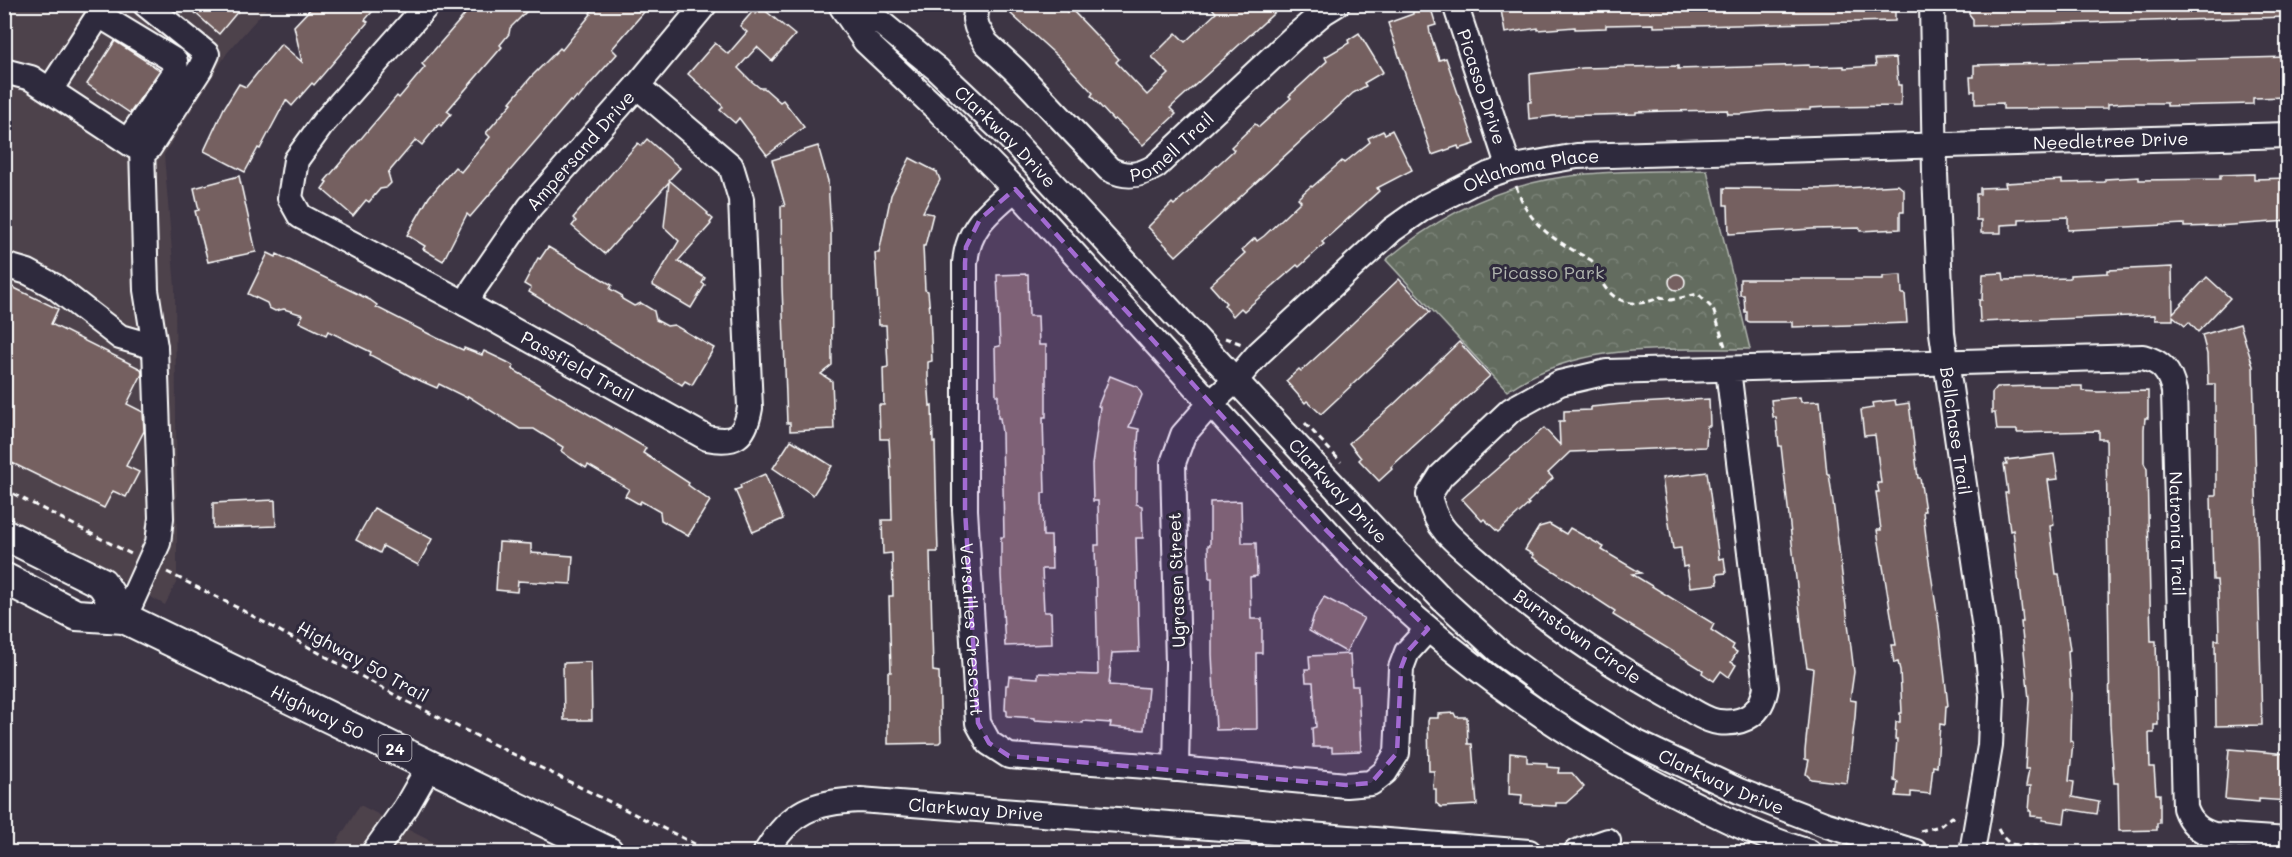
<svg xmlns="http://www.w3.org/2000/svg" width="2292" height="857" font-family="Mali,sans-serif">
<defs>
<pattern id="park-crowns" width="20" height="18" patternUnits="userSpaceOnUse" patternTransform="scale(1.5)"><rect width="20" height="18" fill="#636c5f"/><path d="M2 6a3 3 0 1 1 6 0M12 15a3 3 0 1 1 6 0" fill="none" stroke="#7a8277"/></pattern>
</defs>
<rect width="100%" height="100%" fill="#3d3544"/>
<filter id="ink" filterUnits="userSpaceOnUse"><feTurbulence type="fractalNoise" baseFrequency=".0167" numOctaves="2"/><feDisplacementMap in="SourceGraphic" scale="12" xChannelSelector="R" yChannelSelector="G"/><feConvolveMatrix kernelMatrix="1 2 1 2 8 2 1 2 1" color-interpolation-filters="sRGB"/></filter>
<g filter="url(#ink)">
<g fill="#4e424c">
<path d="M5,5H269L227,53L164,155L175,288L177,547V581L165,605L5,515Z"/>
<path d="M360,805L452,852H331Z"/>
</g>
<path fill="url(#park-crowns)" stroke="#b1b6af" stroke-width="1.5" d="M1707,170L1750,349C1665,350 1580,341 1507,391L1386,260C1442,213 1505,182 1579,175C1621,170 1664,172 1707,170Z"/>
<g fill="#746060" stroke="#fff" stroke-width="1.5">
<path d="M185,4H244L219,34Z"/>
<path d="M315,4H379L365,20L368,22L314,85L312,83L292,106L286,100L260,149L258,148L245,172L204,151L224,108L239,84L246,87L281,44L302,62L294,26Z"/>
<path d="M474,4H534L510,28L509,34L500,45L502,47L447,111L451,114L441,126L439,124L422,145L416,140L388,173L391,183L386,188L380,189L369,202L366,200L353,216L322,189L327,182L325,181L397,96L399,98L425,67L422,64Z"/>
<path d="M597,4H651L612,49L617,54L590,84L578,99L576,97L572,102L570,101L470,217L467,214L443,261L423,249L425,246L407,235L429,197L455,167L461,172L490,137L486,133L512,103L510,102L532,76L560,48L562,50L591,14L590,13Z"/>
<path d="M1020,4H1060L1067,12L1070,8L1119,59L1116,62L1147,95L1169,74L1152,57L1176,33L1185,42L1216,13L1209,4H1284L1170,108L1176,114L1143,145L1115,119L1113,120L1091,96L1093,93L1064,62L1011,14Z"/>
<path d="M1500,4H1895V21L1654,27V24L1606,25V28L1575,29V27L1538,30V28L1505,33Z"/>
<path d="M1969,4H2288V17L1973,26V19L1969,14Z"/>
<path d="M762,8L795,35L772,61L757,47L738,68L750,80L760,88H764L780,102L783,100L804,127L767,155L739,118L735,123L720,110L723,107L719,102L688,74L715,43L728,54L747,32L740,26L753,11L756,14Z"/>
<path d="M1424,8L1432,12L1436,25L1429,27L1430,33L1439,60L1446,58L1475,144L1459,149L1458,146L1432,155L1388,23L1413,14V11Z"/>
<path d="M1359,33L1383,72L1364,83L1366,86L1353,93L1176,256L1148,227L1172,203L1174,205L1234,150L1231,147L1255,124L1259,127L1291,98L1289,96L1327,61L1325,57L1349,43L1348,40Z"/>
<path d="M115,41L160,70L130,113L87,84Z"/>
<path d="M2288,57V97L2253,98V104L2167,106V103H2128L2108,104V108L2003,109V103L1975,104V91H1971L1970,77H1974V65Z"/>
<path d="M1896,58L1898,85H1901V106L1828,107L1810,108V110L1767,111L1741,114H1728L1727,110L1667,111L1636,112V114L1553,116L1529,119L1528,102H1531L1530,74L1583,68L1626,67L1678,66V69L1809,65V67L1844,66V68L1876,66L1875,59Z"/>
<path d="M1392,130L1412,170L1377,188L1379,191L1322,242L1324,244L1299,267L1297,265L1244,311L1241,308L1233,316L1224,305L1226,303L1210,285L1245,253L1242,250L1255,238L1257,241L1264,236L1301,201L1298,198L1311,186L1312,187L1342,161L1344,163L1370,142L1368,138L1383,131L1385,134Z"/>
<path d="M647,139L680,168L669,180L708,213L707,214L713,219L710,223L711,224L678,261L705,278L702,283L705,285L691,308L652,285L679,241L664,227L669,182L605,254L572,226L576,221L573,218L638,143L641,146Z"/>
<path d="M818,146L828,181L831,230L832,365L821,374L832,381L834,429L790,431V423H787L782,286L781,206H785L772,160Z"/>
<path d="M910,158L937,172L940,180L923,212L933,214L925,246H923L925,290L928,291L930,313L932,361L928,362V376L930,406L932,405L933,442H935L937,519L938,552H930L933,671L939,672L941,741L939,743L888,744V672H891L889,596H893L892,553L883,554L882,520H892L891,477L889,439H880L879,405H884L883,368L888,367L886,325H879L875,253H879L891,195Z"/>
<path d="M2254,174V179L2288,178V221L2217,226L2184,227V224L2068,230V217L2019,219V224L2001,225V233H1981V220H1976V194H1980V188L2006,187L2005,183L2062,180V183L2105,182V179L2139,177V180L2220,179V175Z"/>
<path d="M239,176L256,252L208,262L195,211L199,210L194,188Z"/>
<path d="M1898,185L1904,190V212H1900V229L1860,231V228L1812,229L1729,234L1728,205H1724V188L1826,189Z"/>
<path d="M548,247L612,285L610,289L621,295L622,299L634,306L641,303L654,311L656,320L667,326L674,325L714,348L692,385L685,381L682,385L529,292L531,288L524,284L538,258L540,259Z"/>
<path d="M268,253L276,257L277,254L370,300L377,305L376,307L437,338L463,350L464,348L482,355L484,351L507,362L514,366L512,369L646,448L643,453L689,483L688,485L710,501L688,536L661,520L660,512L641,501L639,504L625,496L629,489L588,465L586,468L572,459L561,451L563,447L534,429H520L468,396L467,398L439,384L437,388L414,378L370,355L371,352L328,331L326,335L299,322L303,315L284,309L275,311L269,308L267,303L248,294Z"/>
<path d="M2172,267L2173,313L2207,277L2230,298L2198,332L2189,322L2185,326L2173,316V320H2155V315L1980,322L1979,300H1982L1983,274L2003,273L2004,280L2070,278V275L2108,273V270Z"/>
<circle cx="1677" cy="282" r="8"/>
<path d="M1028,274L1029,316H1038L1039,345H1046V417H1043L1045,493H1042L1043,536H1051L1052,569H1042L1044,612H1051L1052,644L1005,646L1001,575V537H1004L1002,433L1000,418H998V395H996L995,347L1000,346L997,275Z"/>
<path d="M1901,275L1902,294H1905L1907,323L1792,327V322H1750L1747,321V312H1745L1744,295H1740V279H1883V276Z"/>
<path d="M1399,279L1430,312L1321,414L1307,401L1305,403L1286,381L1299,369L1301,371L1334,341Z"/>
<path d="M4,283L58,309L51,324L141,369L142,374L127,404L143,412L144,431L126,466L139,472L126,497L113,491L104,508L4,459Z"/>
<path d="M2240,324L2253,366L2262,725L2216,726L2215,640H2219L2218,594L2217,580H2213L2211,495H2216V421H2215V384H2208L2207,354L2202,335Z"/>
<path d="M1459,342L1490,376L1391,467L1392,469L1379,481L1359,460L1361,458L1349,443L1392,406Z"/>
<path d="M1110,376L1138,387L1142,395L1129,427L1139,429L1136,467V504L1142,506L1143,538H1136L1139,652L1112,653L1109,685L1148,688L1144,730L1110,727L1111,723L1083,721V723L1035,720V718L1007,716V711L1005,710L1006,685H1008L1009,676L1038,678V673L1098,675L1095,545H1099L1098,501H1093L1092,465L1100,407L1098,406Z"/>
<path d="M2037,386H2082V391L2098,392L2148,391V418H2145L2144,429V463L2147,469L2151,641H2156L2158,725H2154V733H2149L2150,767H2154L2156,794H2160V823H2157V830L2119,831L2118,783H2114L2110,724L2106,439H2099V431L2017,433V430H1997L1995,413H1992V393L1997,387Z"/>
<path d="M1800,397L1801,402L1820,401L1827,474H1829L1834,509L1854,672L1850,700L1856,701L1855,717L1847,783L1811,779L1806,774L1809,760L1805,759V751L1813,668L1807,667L1803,640L1781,446H1779L1776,417H1773L1771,400Z"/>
<path d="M1709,399L1710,426H1707L1706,447L1570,452L1548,473L1553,478L1527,503L1529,504L1498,532L1484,519L1482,521L1462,499L1544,428L1560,445L1559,421H1564V411L1591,410V407L1622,404Z"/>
<path d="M1895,400L1896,405L1909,403L1918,478H1920L1925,511H1923L1928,555L1939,625L1948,706H1946L1945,725L1940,724L1937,767L1933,766L1930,794L1911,792V797L1896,796L1898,782L1894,781L1897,739H1895L1896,722H1900V713H1902L1900,670L1898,662L1894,663L1891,645H1896L1877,530H1881L1876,492H1879L1877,483H1881L1875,435L1864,436L1861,410L1873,408L1872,403Z"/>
<path d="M791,440L832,466L813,495L773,468Z"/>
<path d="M2054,454L2058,479L2048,480L2054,525L2050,526L2056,574H2059L2070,650L2068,651L2071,695L2070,741L2073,742L2069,781L2074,782L2072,797L2099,802L2097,814L2066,809L2064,823L2042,820L2043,817L2031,816V811H2029L2031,786H2026L2029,769H2025L2029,699L2021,622H2023L2013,530L2010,531L2005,493H2008L2004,464H2007L2006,460Z"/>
<path d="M1707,472L1719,559L1724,558L1726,573L1717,574L1718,584L1690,587L1687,566L1683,567L1681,548L1673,549L1662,478Z"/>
<path d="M765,474L783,519L753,532L735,490L741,488L740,485Z"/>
<path d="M275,500L276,526L213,528V503Z"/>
<path d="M1241,501L1242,543H1256L1257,576L1250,577L1251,619H1262V653H1256L1257,729L1216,730L1212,654V578H1209L1208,545H1210V502Z"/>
<path d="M374,508L432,539L418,565L383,546L380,553L356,540Z"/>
<path d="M1549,524L1566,534L1570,528L1604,547L1602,550L1641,573L1632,574L1714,624L1711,630L1734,645L1732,649L1737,652L1731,662L1736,665L1729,677L1721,671L1714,681L1702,673L1703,670L1613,615L1615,611L1532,557L1534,555L1525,550L1539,527Z"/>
<path d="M499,542L531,544V553L573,556L571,584L518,581L517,592L496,590Z"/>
<path d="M1324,597L1364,618L1346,652L1309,631L1314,615Z"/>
<path d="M1350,654L1352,686H1358L1361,751L1332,752V747H1313L1312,728L1316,727L1313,682H1306L1305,669H1310L1309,656Z"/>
<path d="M591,662L592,720H564L563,663Z"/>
<path d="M1454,713L1456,717H1467L1468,744H1472L1477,805L1441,807L1436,803V789H1433L1434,771H1429L1428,721L1429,718H1438V714Z"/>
<path d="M2229,749L2288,754V801L2259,799V802L2225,799Z"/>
<path d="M1510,753L1527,755V762L1547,763V767L1559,768L1558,773H1572L1584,787L1566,803H1556V806L1521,804L1522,795L1509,794Z"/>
</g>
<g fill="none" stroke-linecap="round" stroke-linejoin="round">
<defs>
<g id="minor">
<path id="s1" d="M428,4L323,123L296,160L290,198L300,216L466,304L707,438C735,444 745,437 750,408L741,199L731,166L637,86"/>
<path id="s2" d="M977,4L975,19L977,27L986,43L1015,70L1109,169C1126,178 1140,176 1156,166L1293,38L1324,12L1337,4"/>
<path id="s3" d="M1455,4L1509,168"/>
<path id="s4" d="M1932,4L1935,173L1942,333L1986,636L1992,696L1990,746L1972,852"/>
<path d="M842,7L865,41L937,109L1015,189L1327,531C1344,549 1360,567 1378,584C1466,667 1567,738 1675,794C1719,816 1762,838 1809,852"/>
<path id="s5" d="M845,10L881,23L937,69L1009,137L1377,532L1443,600L1501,653L1563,698L1633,741L1739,791L1827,825L1915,852"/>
<path d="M99,15L175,61L176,71L128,141"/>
<path d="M4,71L31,78L134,146L149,148L200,69L207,54L145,4"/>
<path d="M50,90L106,4"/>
<path id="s6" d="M1015,189C989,211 968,227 965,263V510L978,723L989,743L1009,756L1147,766L1346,785L1371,783L1385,772L1397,753L1401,668L1407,652L1428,629"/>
<path d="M4,265L28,272L54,286L120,337L155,347L146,290L142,147"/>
<path id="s7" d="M466,304L474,288L530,207L637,86L705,4"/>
<path id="s8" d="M1728,369L1766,687C1762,713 1745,725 1718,722C1703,720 1687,707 1673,699C1607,663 1544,620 1487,569C1473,557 1458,545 1446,532C1437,522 1432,509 1429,495L1441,476L1511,410L1560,383L1607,372L2143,357C2162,362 2170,372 2174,391L2185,808C2190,823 2199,831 2214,835L2288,840"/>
<path d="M124,618L158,543L161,518L155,347"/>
<path id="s9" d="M1176,769L1178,664L1173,463L1183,435L1211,403L1235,381L1259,353L1392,230L1423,208L1488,175L1509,168L1577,156L2288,135"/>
<path d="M374,852L406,807L430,765"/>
<path id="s10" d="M766,852C791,811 813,802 860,800L1529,852"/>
<path d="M1576,852L1608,841"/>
</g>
<g id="major">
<path d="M4,534L102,583L124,618"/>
<path id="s11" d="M4,578L76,615L124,618L608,852"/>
</g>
</defs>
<use href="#minor" stroke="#fff" stroke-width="28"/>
<use href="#major" stroke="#fff" stroke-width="34"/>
<g stroke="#fff" stroke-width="3" stroke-dasharray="6 4.5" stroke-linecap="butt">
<path d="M1516,186C1530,227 1554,240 1591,260C1597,266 1597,274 1601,281C1614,305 1638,308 1660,297L1671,300L1698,294L1713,309L1725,346"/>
<path d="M1225,338L1242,344"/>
<path d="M1305,423L1341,462"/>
<path d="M4,489L131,554"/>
<path d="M167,572L240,609L404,700L711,852"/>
<path d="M1998,829L2002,836L2010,844L2105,852"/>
<path d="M1920,831L1940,826L1951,817L1958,819"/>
<path d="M723,852L734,851"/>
</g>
<use href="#minor" stroke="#2f2a3d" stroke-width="24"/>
<use href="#major" stroke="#2f2a3d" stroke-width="30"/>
</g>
</g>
<path fill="#a36bd2" fill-opacity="0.2" stroke="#a36bd2" stroke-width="4.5" stroke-dasharray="12 8" stroke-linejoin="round" d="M1015,189L1327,531L1428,629L1407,652L1401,668L1397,753L1371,783L1346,785L1009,756L989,743L978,723L965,510V263L966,247L980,219Z"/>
<g text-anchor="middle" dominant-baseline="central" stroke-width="6" stroke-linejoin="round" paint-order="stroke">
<rect fill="#2f2a3d" stroke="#c1bfc5" stroke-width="1.5" x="378.5" y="735" width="33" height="26" rx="4.5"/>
<g font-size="16" font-weight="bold" fill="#fff">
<text x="395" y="748">24</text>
</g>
<g font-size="18" fill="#fff" stroke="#2f2a3d">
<text stroke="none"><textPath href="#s3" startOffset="87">Picasso Drive</textPath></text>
<text stroke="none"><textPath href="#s5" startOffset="207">Clarkway Drive</textPath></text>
<text stroke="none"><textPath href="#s9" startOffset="1365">Needletree Drive</textPath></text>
<text stroke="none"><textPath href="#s2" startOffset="291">Pomell Trail</textPath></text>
<text stroke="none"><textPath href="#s7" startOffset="192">Ampersand Drive</textPath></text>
<text stroke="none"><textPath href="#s9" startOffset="783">Oklahoma Place</textPath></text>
<text stroke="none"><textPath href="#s1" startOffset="579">Passfield Trail</textPath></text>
<text stroke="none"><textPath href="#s4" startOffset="428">Bellchase Trail</textPath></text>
<text stroke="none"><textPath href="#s5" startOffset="693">Clarkway Drive</textPath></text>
<text stroke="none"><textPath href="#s8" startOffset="1713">Natronia Trail</textPath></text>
<text transform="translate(1176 580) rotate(-92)">Ugrasen Street</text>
<text stroke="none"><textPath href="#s6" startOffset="459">Versailles Crescent</textPath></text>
<text transform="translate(1578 636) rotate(35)">Burnstown Circle</text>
<text transform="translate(363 661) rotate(29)">Highway 50 Trail</text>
<text stroke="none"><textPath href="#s11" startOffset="344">Highway 50</textPath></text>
<text stroke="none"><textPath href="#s5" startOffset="1179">Clarkway Drive</textPath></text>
<text stroke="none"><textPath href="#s10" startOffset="230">Clarkway Drive</textPath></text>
</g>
<g font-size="18" fill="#b1b6af" stroke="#2f2a3d">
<text x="1548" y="272">Picasso Park</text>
</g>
</g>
<rect width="2292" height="857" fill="none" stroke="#2f2a3d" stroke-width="24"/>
<rect x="12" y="12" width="2268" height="833" fill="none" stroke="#fff" stroke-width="2" filter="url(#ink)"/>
</svg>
